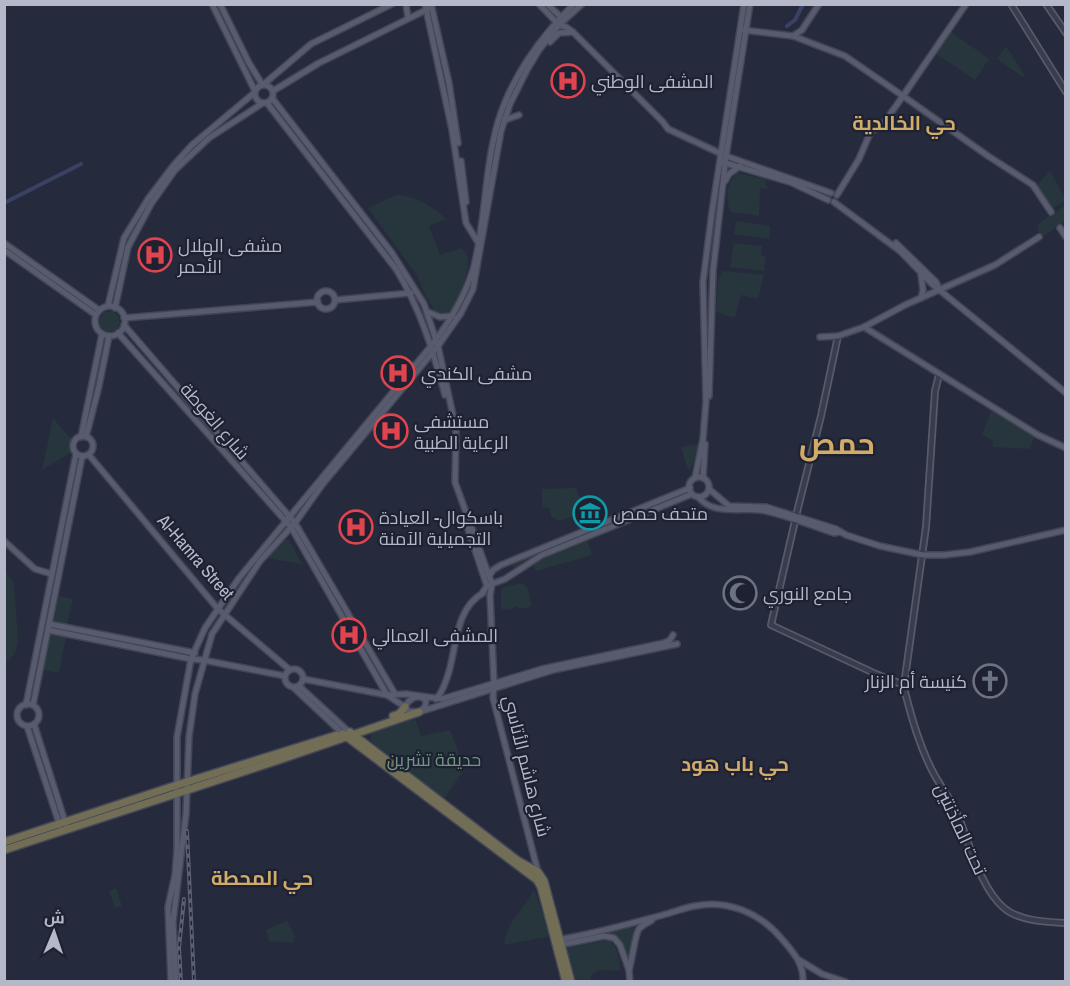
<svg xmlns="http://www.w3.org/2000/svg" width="1070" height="986" font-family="'Archivo Narrow',Cairo,sans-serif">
<rect width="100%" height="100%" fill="#252a3c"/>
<g fill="#27363d">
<path d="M951,32L989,59L975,80L935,53Z"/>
<path d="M1006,46L1025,76L1023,77L997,59Z"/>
<path d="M1050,171L1065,198V201L1051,209L1037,185Z"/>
<path d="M738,173L765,179L768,189L760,188L759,216L730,212C726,199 725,182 738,173Z"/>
<path d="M396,195C410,194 437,208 446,219L429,226L440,255L462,248C465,252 468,255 468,261C469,273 457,303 449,313L437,314L424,293L417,275L368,208Z"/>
<path d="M1065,206V221L1044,236L1040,235L1037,226L1042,221Z"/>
<path d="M736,221L770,226L769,239L734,234Z"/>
<path d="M734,243L762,246L761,255L766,256L764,271L730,267Z"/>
<path d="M723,271L764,275L758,299L741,295L735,318L716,312L718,280Z"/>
<path d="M112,311L118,315L120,324L116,330L108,332L101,328L99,320L103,313Z"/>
<path d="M993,407L1035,436L1029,449L993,447V441L982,434Z"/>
<path d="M53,418L72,440L70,453L42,470Z"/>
<path d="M699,444L691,469L688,470L681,447Z"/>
<path d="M576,488L585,512L560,521L551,516L550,508L542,507V489Z"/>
<path d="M683,491L684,493L532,557L514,568L512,565L535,552Z"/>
<path d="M283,539L289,540L302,564L267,558Z"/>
<path d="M587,541L592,555L536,571L533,565L539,561Z"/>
<path d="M4,570L14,583L18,642L15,653L5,664Z"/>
<path d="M522,583L528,588L531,606L522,609L516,606L511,610L501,609V589L504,587Z"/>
<path d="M59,596L73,599L67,624L54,621Z"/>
<path d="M51,634L66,637L59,673L43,670Z"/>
<path d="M415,719L421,736L450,730L465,768L444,799L371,741V733Z"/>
<path d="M116,888L122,906L115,908L109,891Z"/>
<path d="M533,891H535L549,935L546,937L504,945C506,922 523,911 533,891Z"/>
<path d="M287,921L295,936L293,943L269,941L266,930Z"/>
<path d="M632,926L634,928L632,954L630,956L626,957C620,939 618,933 598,935Z"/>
<path d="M609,940C619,949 619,959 620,971L599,970L591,975V981H576L566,948Z"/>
</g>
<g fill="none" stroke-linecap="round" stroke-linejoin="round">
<g stroke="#3a4263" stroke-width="4">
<path d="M787,26L795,20L803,4"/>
<path d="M4,203L81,164"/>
</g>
<defs>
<g id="minor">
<path d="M1011,4L1066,92"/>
<path d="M1046,4L1066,33"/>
<path d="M939,375L935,391L926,527L904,685L905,692C912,719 920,748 934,774C942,789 953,802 959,818C970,845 981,889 1004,908C1019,921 1046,922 1066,923"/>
<path d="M796,516L821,416L838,336"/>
<path d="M795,521L771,625L876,674L904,685"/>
</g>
<g id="major">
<path d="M212,4L255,91"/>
<path d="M220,4L249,63L262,84"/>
<path d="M406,4L408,18"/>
<path d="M425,4L452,130L466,223L479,244"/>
<path d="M431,4L449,83L458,143"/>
<path d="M539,4L559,25L566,27L573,32L663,122L668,129L726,156L831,193"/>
<path d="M547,4L562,18"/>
<path d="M966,4L903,96L988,156L1033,185L1051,212"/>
<path d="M743,30L793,36L845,56L903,96L881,127L871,131L859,159L837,195"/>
<path d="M793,36L802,30L819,4"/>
<path d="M550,42L559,33L573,32"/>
<path d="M264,84L311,44L392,4"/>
<circle cx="264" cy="94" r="9"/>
<path d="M273,91L319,63L428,9"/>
<path d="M272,98L392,253L424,304L438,346L456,429L455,482L492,584L490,595L494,683L493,698L538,872"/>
<path d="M267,103L396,269C420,308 433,350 445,395"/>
<path d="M505,120L519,115"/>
<path d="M461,161L466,202"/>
<path d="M722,162L790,182L828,200"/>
<path d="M725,181L729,174L740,166"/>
<path d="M834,202L900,251L932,284L1066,393"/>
<path d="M1060,228L1066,237"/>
<path d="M4,243L99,310"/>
<path d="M896,243L936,282L939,288"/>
<path d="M4,250L96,315"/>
<path d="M921,275L923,290L921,298"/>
<circle cx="326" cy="300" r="9"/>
<path d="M335,300L411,293"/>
<path d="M108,306L124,238L148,199L173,166L192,145L254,93"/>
<circle cx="110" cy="321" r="15"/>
<path d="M115,308L128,247L151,204L175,170L209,138L263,103"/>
<path d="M428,312L440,317L453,316"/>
<path d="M124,318L318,302"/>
<path d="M124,325L295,523L395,694"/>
<path d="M864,327L1038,435L1066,448"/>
<path d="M118,333L291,527L387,695L405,707"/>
<path d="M820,337L838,336L864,327L905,305L995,265L1039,237"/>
<path d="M709,396L713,271L726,156L750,4"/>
<circle cx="83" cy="446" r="10"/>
<path d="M81,437L102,334"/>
<path d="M86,437L99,386L109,336"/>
<path d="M89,455L218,609L290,670"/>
<circle cx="699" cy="487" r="10"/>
<path d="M695,478L703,439L706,401L703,282L712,212L744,4"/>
<path d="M703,478L705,444"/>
<path d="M709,489L729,506L766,507L836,529L846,535L880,546L923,555H944L970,552L1066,530"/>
<path d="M698,497C715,517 743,506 766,511C789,516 812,526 834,533L839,532"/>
<path d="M467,526L487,586L482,593"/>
<path d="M4,541L35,569L52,574"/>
<path d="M489,576L493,570L501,565L690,488"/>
<path d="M489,585L505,579L542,555L692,494"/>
<path d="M49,624L195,653"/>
<path d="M48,630L191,659L203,660L285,676"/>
<circle cx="294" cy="678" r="9"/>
<path d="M303,679L387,695L406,694L442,699L542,669L664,643L670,640L673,635"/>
<path d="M299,686L348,731"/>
<path d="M294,688L342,733"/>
<path d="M436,699C442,693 444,686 447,678C457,650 454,609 483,593"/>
<circle cx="28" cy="715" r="11"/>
<path d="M26,705L76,454"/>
<path d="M33,705L82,457"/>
<path d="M419,712L425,707L426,701L423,698C415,695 408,700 405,707L408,711L419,712L553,670L677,644"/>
<path d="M34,724L66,825"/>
<path d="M27,726L60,826"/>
<path d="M556,940C590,935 625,925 659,916C671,913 683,908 695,906C727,899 760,913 781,938C792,951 804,963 803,982"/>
<path d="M560,945L604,936L614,938L620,945L629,970L630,982"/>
<path d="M799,960L822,974L846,982"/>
<path d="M629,970C632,961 635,934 639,929C642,925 648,923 652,920"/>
<path d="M171,982L168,907L175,875L177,849V737L191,659L205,628L239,578L431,346C449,323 464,298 473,270C486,222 484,170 498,122C511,78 541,36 574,4"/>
<path d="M176,982L173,922L186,814L189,737L195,694L212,634L260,561L295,523L322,485L438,346L461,313L473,289L501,131L510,104L527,70L539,50L559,25L582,4"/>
</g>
<g id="highway">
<path d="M393,716L399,714L405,707"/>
<path d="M350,732L517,860L538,872L544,881L571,982"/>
<path d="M343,734L537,880L541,887L566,982"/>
<path d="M4,842L177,785L337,735"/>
<path d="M4,850L279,760L419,712"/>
</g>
</defs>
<use href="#minor" stroke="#575a6b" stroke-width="8"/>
<use href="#major" stroke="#424556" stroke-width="8"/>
<use href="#highway" stroke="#444758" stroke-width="10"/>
<use href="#minor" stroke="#393c4d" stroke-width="4.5"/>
<use href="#major" stroke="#575b6d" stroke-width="5"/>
<use href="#highway" stroke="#726e56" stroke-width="7"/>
<defs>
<g id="rail">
<path d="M187,831L194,982"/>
<path d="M181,982L179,948L184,899"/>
</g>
</defs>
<use href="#rail" stroke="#5b5f73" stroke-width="4"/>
<use href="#rail" stroke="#1e2132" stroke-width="1.5" stroke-dasharray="4.5" stroke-linecap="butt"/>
</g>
<defs>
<symbol id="hospital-ring" viewBox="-11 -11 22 22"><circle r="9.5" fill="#1e2132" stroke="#e0444e" stroke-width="1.5"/><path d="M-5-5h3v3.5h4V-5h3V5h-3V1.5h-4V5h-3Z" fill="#e0444e"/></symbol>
<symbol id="museum-ring" viewBox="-11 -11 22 22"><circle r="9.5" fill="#1e2132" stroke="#0f9aa8" stroke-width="1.5"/><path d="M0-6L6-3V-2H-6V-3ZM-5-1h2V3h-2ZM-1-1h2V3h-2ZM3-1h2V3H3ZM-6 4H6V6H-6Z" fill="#0f9aa8"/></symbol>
<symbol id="mosque-ring" viewBox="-11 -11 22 22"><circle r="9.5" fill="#1e2132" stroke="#6b7280" stroke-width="1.5"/><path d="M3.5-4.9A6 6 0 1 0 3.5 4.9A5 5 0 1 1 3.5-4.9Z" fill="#6b7280"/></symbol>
<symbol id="church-ring" viewBox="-11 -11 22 22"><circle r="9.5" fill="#1e2132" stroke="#6b7280" stroke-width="1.5"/><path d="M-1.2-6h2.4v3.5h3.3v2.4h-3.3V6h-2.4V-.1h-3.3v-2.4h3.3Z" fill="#6b7280"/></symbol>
</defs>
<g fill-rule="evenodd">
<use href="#hospital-ring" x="549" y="62" width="38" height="38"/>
<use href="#hospital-ring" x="136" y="236" width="38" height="38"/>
<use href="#hospital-ring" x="379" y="354" width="38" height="38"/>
<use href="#hospital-ring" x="372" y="412" width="38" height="38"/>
<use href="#museum-ring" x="571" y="494" width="38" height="38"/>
<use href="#hospital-ring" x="337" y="508" width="38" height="38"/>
<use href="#mosque-ring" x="721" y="574" width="38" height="38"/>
<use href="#hospital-ring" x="330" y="616" width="38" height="38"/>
<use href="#church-ring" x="971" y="662" width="38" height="38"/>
</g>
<g text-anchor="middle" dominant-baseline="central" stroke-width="4.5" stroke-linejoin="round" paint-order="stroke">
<g font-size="18" fill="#b5b8c8" stroke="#1e2132" text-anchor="start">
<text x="591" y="81">المشفى الوطني</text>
<text x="178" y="245">مشفى الهلال<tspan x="178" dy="21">الأحمر</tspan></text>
<text x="421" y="373">مشفى الكندي</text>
<text x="414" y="421">مستشفى<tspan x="414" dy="21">الرعاية الطبية</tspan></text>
<text x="613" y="513">متحف حمص</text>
<text x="379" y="517">باسكوال- العيادة<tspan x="379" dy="21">التجميلية الآمنة</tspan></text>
<text x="763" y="593">جامع النوري</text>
<text x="372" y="635">المشفى العمالي</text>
<text x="967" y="681" text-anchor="end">كنيسة أم الزنار</text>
</g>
<g font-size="18" fill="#b5b8c8" stroke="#1e2132">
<text transform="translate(215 421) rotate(49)">شارع الغوطة</text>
<text transform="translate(196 557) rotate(49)">Al-Hamra Street</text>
<text transform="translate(527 766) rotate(76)">شارع هاشم الأتاسي</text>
<text transform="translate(961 829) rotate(65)">تحت المأذنتين</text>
</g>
<g font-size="18" fill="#6d9880" stroke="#1e2132">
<text x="434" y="759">حديقة تشرين</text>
</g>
<g font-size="20" font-weight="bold" fill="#d0ac68" stroke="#1e2132">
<text x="904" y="122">حي الخالدية</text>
<text x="735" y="763">حي باب هود</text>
<text x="262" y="877">حي المحطة</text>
</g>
<g font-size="30" font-weight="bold" fill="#d0ac68" stroke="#1e2132">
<text x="837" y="443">حمص</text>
</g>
</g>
<rect width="1070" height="986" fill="none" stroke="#b5b8c8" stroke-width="12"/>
<g transform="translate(54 932) rotate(2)" stroke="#1e2132" stroke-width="4.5" paint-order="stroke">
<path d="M0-4.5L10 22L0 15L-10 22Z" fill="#b5b8c8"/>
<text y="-9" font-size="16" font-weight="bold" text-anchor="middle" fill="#b5b8c8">ش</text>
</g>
</svg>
